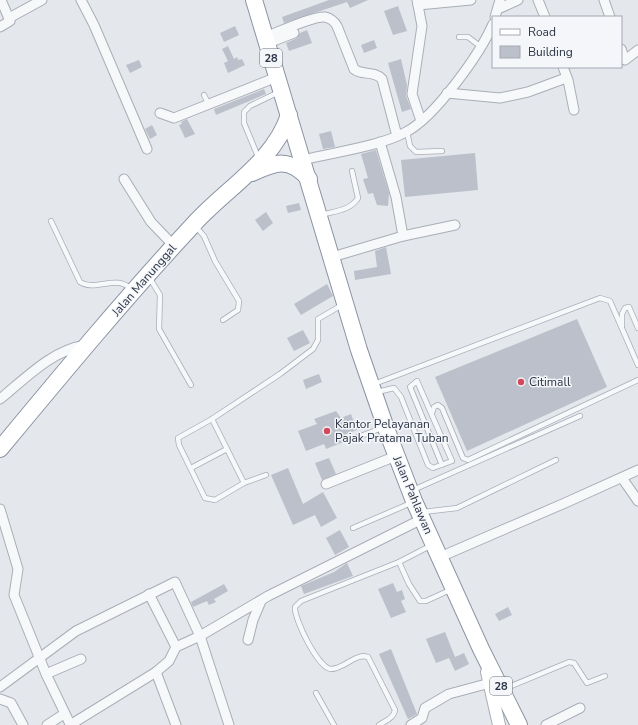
<svg xmlns="http://www.w3.org/2000/svg" width="638" height="725" font-family="'Nunito Sans',sans-serif">
<rect width="100%" height="100%" fill="#e4e7ec"/>
<g fill="#bbc0ca">
<path d="M329,0H368L350,8L347,2L284,23L282,17Z"/>
<path d="M398,6L407,31L393,35L384,11Z"/>
<path d="M235,26L239,35L224,42L220,33Z"/>
<path d="M307,30L312,43L289,51L286,43L297,38L300,33Z"/>
<path d="M374,40L377,48L364,53L361,45Z"/>
<path d="M228,46L234,59L237,57L238,60L242,59L245,65L228,73L224,63L228,61L222,49Z"/>
<path d="M401,59L407,85L406,96L411,109L402,112L388,63Z"/>
<path d="M139,60L142,67L130,73L126,65Z"/>
<path d="M264,89L266,94L216,115L214,109Z"/>
<path d="M187,119L195,134L185,138L179,125L182,124L181,122Z"/>
<path d="M152,125L157,135L150,139L145,129Z"/>
<path d="M331,131L335,147L323,149L319,134Z"/>
<path d="M376,150L389,193L388,206L377,205L373,193L368,194L363,179L368,178L361,154Z"/>
<path d="M475,153L478,190L405,197L401,160Z"/>
<path d="M299,203L301,210L288,213L286,206Z"/>
<path d="M266,212L273,223L263,231L255,220Z"/>
<path d="M386,247L391,274L355,280L354,271L377,267L375,251Z"/>
<path d="M327,284L333,296L301,315L294,304Z"/>
<path d="M577,319L607,387L467,451L435,377Z"/>
<path d="M303,330L310,343L294,351L287,338Z"/>
<path d="M319,374L322,382L306,389L303,380Z"/>
<path d="M336,411L341,418L351,414L357,430L346,434V441L326,449L324,444L306,451L298,431L317,424L314,419Z"/>
<path d="M329,458L336,474L322,480L315,463Z"/>
<path d="M288,468L303,504L323,492L337,518L321,527L315,515L293,525L271,475Z"/>
<path d="M340,530L349,547L335,555L326,538Z"/>
<path d="M347,563L353,576L304,594L301,586L334,572Z"/>
<path d="M393,583L397,592L402,590L405,599L401,601L406,612L391,618L378,589Z"/>
<path d="M224,584L228,591L214,599L216,602L209,605L207,601L193,607L191,602Z"/>
<path d="M508,607L512,615L499,621L495,614Z"/>
<path d="M445,632L455,657L464,653L469,664L455,671L449,658L436,663L426,639Z"/>
<path d="M391,649L417,714L408,719L379,654Z"/>
</g>
<g fill="none" stroke-linecap="round" stroke-linejoin="round">
<defs>
<g id="lane">
<path d="M459,37H468L481,47"/>
<path d="M204,95L209,105"/>
<path d="M407,132L410,146L416,152L442,151"/>
<path d="M259,159L244,123V112L250,106L279,92"/>
<path d="M321,215C334,211 350,211 358,198L352,171"/>
<path d="M51,221L80,282C95,292 116,274 131,289"/>
<path d="M196,227L204,236L215,261L239,301L238,310L223,320"/>
<path d="M149,277L160,295L159,329L191,385"/>
<path d="M622,326V314L625,308L629,307L638,328"/>
<path d="M374,384L600,298L610,301L638,365"/>
<path d="M377,392L394,388L401,397L428,465L433,468L452,461L417,381L410,387L442,465"/>
<path d="M432,413L434,407L438,405L442,408L463,458L468,460L638,380"/>
<path d="M212,419L244,483"/>
<path d="M350,440L382,428"/>
<path d="M191,468L227,449"/>
<path d="M266,475L244,483L215,500L205,498L179,445L178,438L212,419L280,374L313,349L318,340V319L342,305"/>
<path d="M413,490L580,416"/>
<path d="M423,512L457,508L556,460"/>
<path d="M353,528L411,503"/>
<path d="M399,562L409,584L420,601H426L450,590"/>
<path d="M504,689L569,662L574,663L587,683L605,676"/>
<path d="M316,693L334,725"/>
<path d="M379,725C385,721 394,718 395,710L368,657C355,653 344,669 331,669C318,668 294,619 295,607L301,601L399,562L430,546"/>
</g>
<g id="street">
<path d="M81,0L94,25L147,149"/>
<path d="M417,0L422,26L412,94L421,121"/>
<path d="M538,0L545,17"/>
<path d="M604,0L610,17"/>
<path d="M418,5L471,0"/>
<path d="M498,9L518,0"/>
<path d="M495,17L500,0"/>
<path d="M9,18L42,0"/>
<path d="M0,27L10,21L1,0"/>
<path d="M265,37C279,32 312,16 325,17C330,18 335,22 337,26L354,69C362,76 374,70 382,79L397,136"/>
<path d="M266,44L294,33"/>
<path d="M621,49L625,60L638,50"/>
<path d="M563,67L568,80L574,110"/>
<path d="M447,93L500,98L528,92L566,78"/>
<path d="M160,113L174,118L277,77"/>
<path d="M380,142L396,197L403,236"/>
<path d="M303,160C334,152 378,147 406,132C435,117 480,54 493,24"/>
<path d="M124,179L151,222L174,246"/>
<path d="M332,257L403,236L455,225"/>
<path d="M0,399C26,378 52,350 86,345"/>
<path d="M622,478L638,501"/>
<path d="M326,484L396,456"/>
<path d="M0,509L18,569L14,595L46,674L70,724"/>
<path d="M440,557L565,503L638,470"/>
<path d="M149,594L176,647"/>
<path d="M248,640L253,620L261,601"/>
<path d="M156,672L176,725"/>
<path d="M46,674L81,659"/>
<path d="M0,687L76,631L175,582L200,636L229,725"/>
<path d="M0,699L11,703L23,725"/>
<path d="M47,725L64,714"/>
<path d="M70,725L156,672L169,661L176,647L200,636L268,596L422,519"/>
<path d="M411,725L422,718L425,708L449,694L490,683"/>
<path d="M546,725L580,708"/>
</g>
<path id="secondary" d="M487,672L499,725"/>
<g id="highway">
<path d="M254,0L359,350L387,431L414,501L481,649L519,725"/>
<path d="M252,173C276,162 289,157 309,179"/>
<path d="M0,449C63,373 126,297 193,225C225,189 274,162 289,115"/>
</g>
</defs>
<use href="#lane" stroke="#a9aeb7" stroke-width="6"/>
<use href="#street" stroke="#a9aeb7" stroke-width="11"/>
<use href="#secondary" stroke="#a9aeb7" stroke-width="14"/>
<use href="#highway" stroke="#8b94a3" stroke-width="18"/>
<use href="#lane" stroke="#f7f8fa" stroke-width="4.5"/>
<use href="#street" stroke="#f7f8fa" stroke-width="9"/>
<use href="#secondary" stroke="#fff" stroke-width="12"/>
<use href="#highway" stroke="#fff" stroke-width="16"/>
</g>
<g fill="#d1495b" stroke="#f4f6f9" stroke-width="1.5">
<circle cx="521" cy="382" r="4"/>
<circle cx="327" cy="431" r="4"/>
</g>
<g text-anchor="middle" dominant-baseline="central" stroke-width="3" stroke-linejoin="round" paint-order="stroke">
<g fill="#f4f6f9" stroke="#676e7b" stroke-width="1">
<rect x="260" y="49" width="22" height="18" rx="3"/>
<rect x="490" y="677" width="22" height="18" rx="3"/>
</g>
<g font-size="11" font-weight="bold" fill="#2b3445">
<text x="271" y="58">28</text>
<text x="501" y="686">28</text>
</g>
<g font-size="12" fill="#2b3445" stroke="#f4f6f9">
<text transform="translate(144 280) rotate(-49)">Jalan Manunggal</text>
<text transform="translate(413 495) rotate(67)">Jalan Pahlawan</text>
</g>
<g font-size="12" fill="#2b3445" stroke="#f4f6f9" text-anchor="start">
<text x="529" y="382">Citimall</text>
<text x="335" y="424">Kantor Pelayanan<tspan x="335" dy="14">Pajak Pratama Tuban</tspan></text>
</g>
</g>
<rect x="492" y="16" width="130" height="52" fill="#f4f6f9" stroke="#a4a8b1"/>
<rect x="500" y="29" width="20" height="6" fill="#ffffff" stroke="#a4a8b1"/>
<text x="528" y="36" font-size="12" fill="#2b3445">Road</text>
<rect x="500" y="46" width="20" height="12" fill="#bbc0ca" stroke="#a4a8b1"/>
<text x="528" y="56" font-size="12" fill="#2b3445">Building</text>
</svg>
